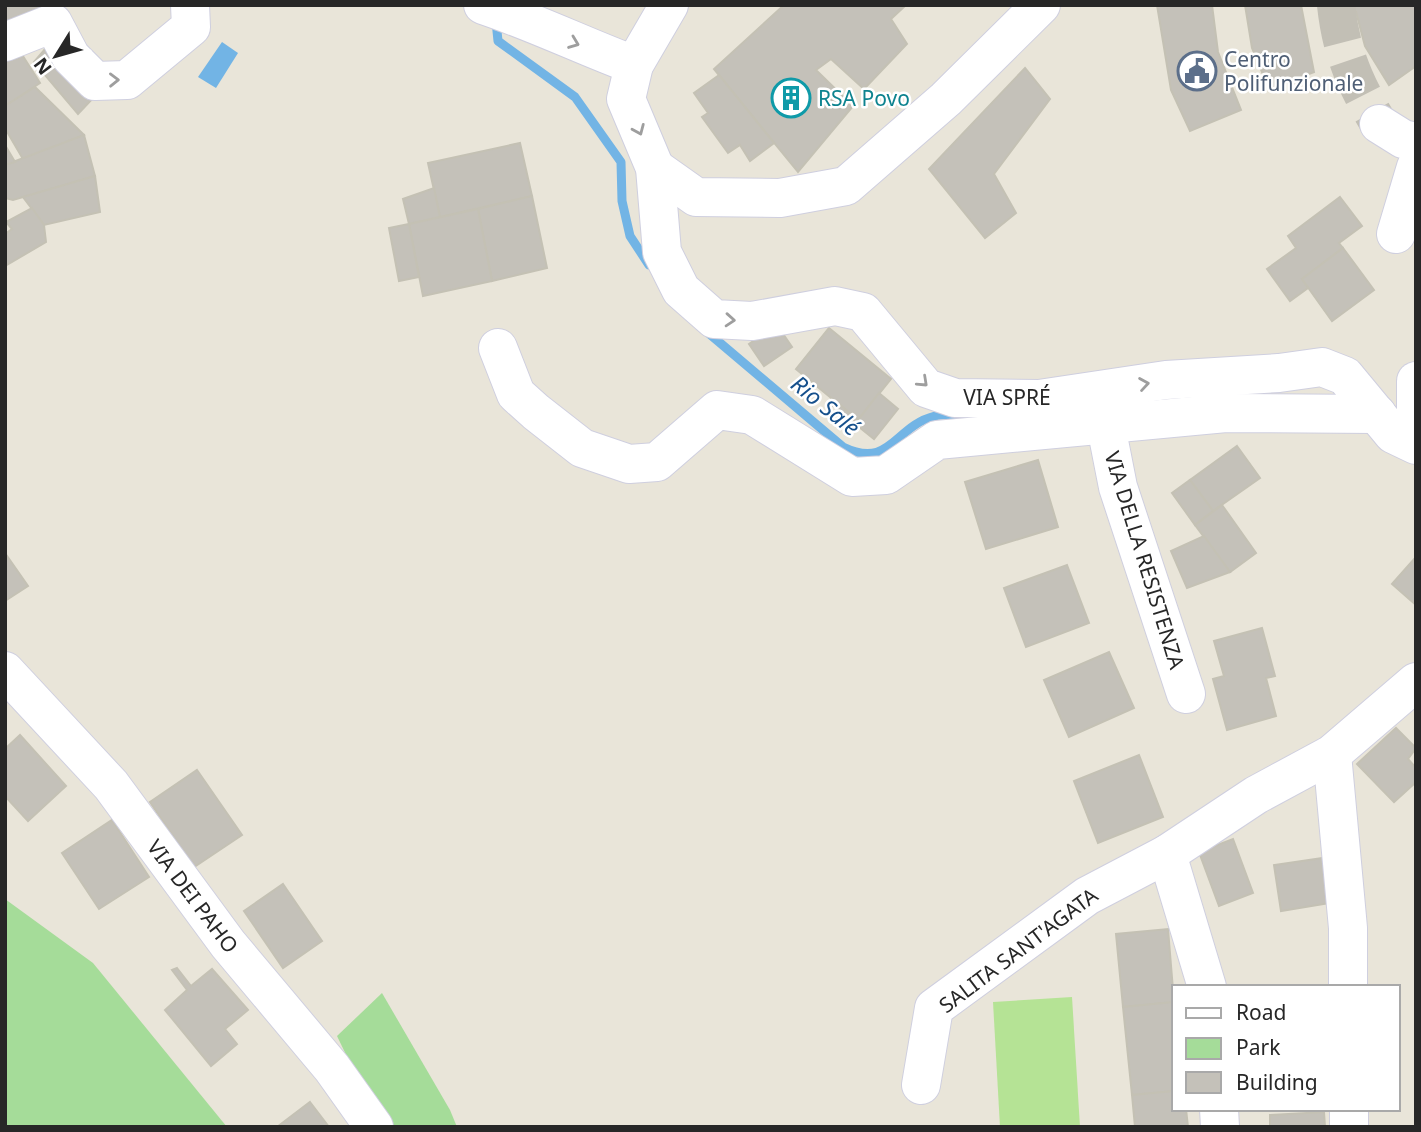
<svg xmlns="http://www.w3.org/2000/svg" width="1421" height="1132" font-family="'Noto Sans',sans-serif">
<rect width="100%" height="100%" fill="#e9e5d9"/>
<g fill="#a5dc99">
<path d="M5,899L93,963L227,1127H5Z"/>
<path d="M382,993L450,1110L457,1127H381L337,1036Z"/>
</g>
<path fill="#b5e395" d="M1072,997L1080,1127H1000L993,1002Z"/>
<path fill="#72b4e5" d="M222,42L238,53L216,88L198,77Z"/>
<g fill="none" stroke-linecap="round" stroke-linejoin="round">
<g stroke="#72b4e5" stroke-width="9">
<path d="M496,21L498,41L575,97L621,162L622,201L630,236L649,265"/>
<path d="M706,331L843,447C891,470 894,426 935,416C941,414 950,415 957,414"/>
</g>
</g>
<g fill="#c4c1b9" stroke="#c4c1b4" stroke-width="2">
<path d="M5,5H47L5,27Z"/>
<path d="M784,5H906L891,19L907,44L864,89L831,59L816,70L853,106L798,172L714,69Z"/>
<path d="M1157,5H1212L1218,52L1241,110L1190,131L1171,90Z"/>
<path d="M1245,5H1301L1314,72L1269,89L1252,48Z"/>
<path d="M1332,5H1416V66L1389,85L1365,46L1356,12L1333,16Z"/>
<path d="M14,42L40,83L5,106V44Z"/>
<path d="M51,42L96,95L78,114L34,62Z"/>
<path d="M1025,68L1050,99L994,174L1016,213L985,238L929,169Z"/>
<path d="M719,75L774,143L750,161L740,145L728,153L702,117L708,113L694,93Z"/>
<path d="M35,87L84,135L23,159L6,130L5,106Z"/>
<path d="M84,135L95,176L13,200L5,198V165Z"/>
<path d="M520,143L532,196L440,217L428,163Z"/>
<path d="M5,145L15,162L5,165Z"/>
<path d="M95,176L100,212L44,225L23,197Z"/>
<path d="M434,188L440,217L409,224L403,199Z"/>
<path d="M532,196L547,268L492,281L478,209Z"/>
<path d="M1340,197L1362,226L1339,243L1343,248L1302,279L1308,288L1290,301L1267,269L1296,248L1288,236Z"/>
<path d="M32,208L44,225L46,242L5,266V234L12,229L6,222Z"/>
<path d="M478,209L492,281L423,296L409,224Z"/>
<path d="M409,224L419,277L399,281L389,228Z"/>
<path d="M1343,248L1374,290L1332,321L1302,279Z"/>
<path d="M777,325L792,347L764,366L749,344Z"/>
<path d="M829,328L891,379L858,420L796,369Z"/>
<path d="M879,393L898,409L874,439L833,406L837,402L858,420Z"/>
<path d="M1237,446L1260,478L1213,511L1190,480Z"/>
<path d="M1038,460L1058,527L986,549L965,482Z"/>
<path d="M1190,480L1213,511L1195,525L1172,493Z"/>
<path d="M1222,505L1256,553L1230,572L1195,525Z"/>
<path d="M1204,536L1230,572L1187,588L1171,551Z"/>
<path d="M5,553L28,586L5,601Z"/>
<path d="M1416,557V605L1392,584Z"/>
<path d="M1067,565L1089,623L1026,647L1004,588Z"/>
<path d="M1262,628L1275,676L1266,678L1276,716L1227,730L1213,679L1224,676L1214,641Z"/>
<path d="M1109,652L1134,708L1069,737L1044,680Z"/>
<path d="M1396,728L1416,748L1408,759L1416,768V782L1394,802L1357,764Z"/>
<path d="M20,735L66,786L28,821L5,796V749Z"/>
<path d="M1139,755L1163,817L1098,843L1074,781Z"/>
<path d="M197,770L242,835L194,867L150,802Z"/>
<path d="M112,820L149,877L99,909L62,853Z"/>
<path d="M1233,839L1253,893L1219,906L1199,852Z"/>
<path d="M1323,858L1330,903L1281,911L1274,865Z"/>
<path d="M283,884L322,941L283,968L244,911Z"/>
<path d="M1168,929L1174,1002L1123,1007L1116,934Z"/>
<path d="M177,968L191,986L212,969L248,1010L225,1029L237,1044L211,1066L165,1010L187,990L172,970Z"/>
<path d="M1174,1002V1091L1132,1095L1123,1007Z"/>
<path d="M1174,1091V1109H1186L1188,1127H1135L1132,1095Z"/>
<path d="M310,1102L329,1127H277Z"/>
<path d="M1324,1112L1325,1127H1270V1115Z"/>
</g>
<g fill="none" stroke-linecap="round" stroke-linejoin="round">
<path stroke="#c2bfb5" stroke-width="38" stroke-dasharray="38 19" stroke-linecap="butt" d="M1336,5C1341,52 1355,84 1379,124"/>
<defs>
<g id="minor">
<path d="M483,5C534,22 583,46 634,65"/>
<path d="M669,5L634,65L626,99L655,168L662,252L681,290L714,319L752,321L835,306L863,312L926,388L955,398L1039,399L1166,380L1279,373L1322,367L1345,376L1393,434L1416,445"/>
<path d="M5,42L53,23L71,57L95,81L127,80L191,27L190,5"/>
<path d="M1379,124L1403,139L1416,142"/>
<path d="M655,168L696,197L780,198L846,186L946,99L1041,5"/>
<path d="M1396,234L1416,167"/>
<path d="M498,348L516,394L536,412L582,448L629,464L657,462L717,410L752,415L852,477L886,475L937,440L1226,413L1377,414"/>
<path d="M1416,381V424"/>
<path d="M1106,426L1118,487L1186,694"/>
<path d="M5,671L111,785L228,944L332,1068L374,1127"/>
<path d="M1332,754L1348,928V987"/>
<path d="M1167,854L1207,987"/>
<path d="M921,1085L934,1008L1087,896L1167,854L1256,795L1332,754L1416,682"/>
<path d="M1219,1109L1220,1127"/>
<path d="M1349,1109V1127"/>
</g>
</defs>
<use href="#minor" stroke="#cfcfdf" stroke-width="40"/>
<use href="#minor" stroke="#fff" stroke-width="38"/>
</g>
<defs><path id="oneway-chevron" d="M-2-3.5L2.5 0L-2 3.5" fill="none" stroke-width="1.6" stroke-linecap="round" stroke-linejoin="round" transform="scale(1.75)"/></defs>
<g stroke="#9e9e9e">
<use href="#oneway-chevron" transform="translate(574 43) rotate(21)"/>
<use href="#oneway-chevron" transform="translate(114 80) rotate(-1)"/>
<use href="#oneway-chevron" transform="translate(639 130) rotate(67)"/>
<use href="#oneway-chevron" transform="translate(730 320) rotate(4)"/>
<use href="#oneway-chevron" transform="translate(923 382) rotate(43)"/>
<use href="#oneway-chevron" transform="translate(1144 384) rotate(-9)"/>
</g>
<defs>
<symbol id="civic-ring" viewBox="-11 -11 22 22"><circle r="9.5" fill="#fff" stroke="#5c6f8a" stroke-width="1.5"/><path d="M-.6-6.5H3V-4.5H.6V-3L4-1V1h2V6H-6V1h2V-1L-.6-3ZM-1.2 2.5V6h2.4V2.5Z" fill="#5c6f8a"/></symbol>
<symbol id="building-ring" viewBox="-11 -11 22 22"><circle r="9.5" fill="#fff" stroke="#0f9aa8" stroke-width="1.5"/><path d="M-4-6H4V6H1V3H-1V6H-4ZM-2.5-4.3h1.7v1.8h-1.7ZM.8-4.3h1.7v1.8H.8ZM-2.5-1h1.7V.8h-1.7ZM.8-1h1.7V.8H.8Z" fill="#0f9aa8"/></symbol>
</defs>
<g fill-rule="evenodd">
<use href="#civic-ring" x="1175" y="49" width="44" height="44"/>
<use href="#building-ring" x="769" y="76" width="44" height="44"/>
</g>
<g text-anchor="middle" dominant-baseline="central" stroke-width="5" stroke-linejoin="round" paint-order="stroke">
<g font-size="21" fill="#4e5e75" stroke="#fff" text-anchor="start">
<text x="1224" y="59">Centro<tspan x="1224" dy="24">Polifunzionale</tspan></text>
</g>
<g font-size="21" fill="#0d838f" stroke="#fff" text-anchor="start">
<text x="818" y="98">RSA Povo</text>
</g>
<g font-size="21" fill="#272727" stroke="#fff">
<text x="1007" y="397">VIA SPRÉ</text>
<text transform="translate(1145 560) rotate(73)">VIA DELLA RESISTENZA</text>
<text transform="translate(193 896) rotate(53)">VIA DEI PAHO</text>
<text transform="translate(1018 950) rotate(-37)">SALITA SANT'AGATA</text>
</g>
<g font-size="23" font-style="italic" fill="#16508c" stroke="#fff">
<text transform="translate(826 405) rotate(39)">Rio Salé</text>
</g>
</g>
<rect width="1421" height="1132" fill="none" stroke="#272727" stroke-width="14"/>
<rect x="1172" y="985" width="228" height="126" fill="#ffffff" stroke="#a9a9a9" stroke-width="2"/>
<rect x="1186" y="1008" width="35" height="10" fill="#ffffff" stroke="#a9a9a9" stroke-width="2"/>
<text x="1236" y="1020" font-size="21" fill="#272727">Road</text>
<rect x="1186" y="1038" width="35" height="21" fill="#a5dc99" stroke="#a9a9a9" stroke-width="2"/>
<text x="1236" y="1055" font-size="21" fill="#272727">Park</text>
<rect x="1186" y="1072" width="35" height="21" fill="#c4c1b9" stroke="#a9a9a9" stroke-width="2"/>
<text x="1236" y="1090" font-size="21" fill="#272727">Building</text>
<g transform="translate(56 56) rotate(233)" stroke="#ffffff" stroke-width="5" paint-order="stroke">
<path d="M0-5L12 26L0 18L-12 26Z" fill="#272727"/>
<text y="-10" font-size="19" font-weight="bold" text-anchor="middle" fill="#272727">N</text>
</g>
</svg>
